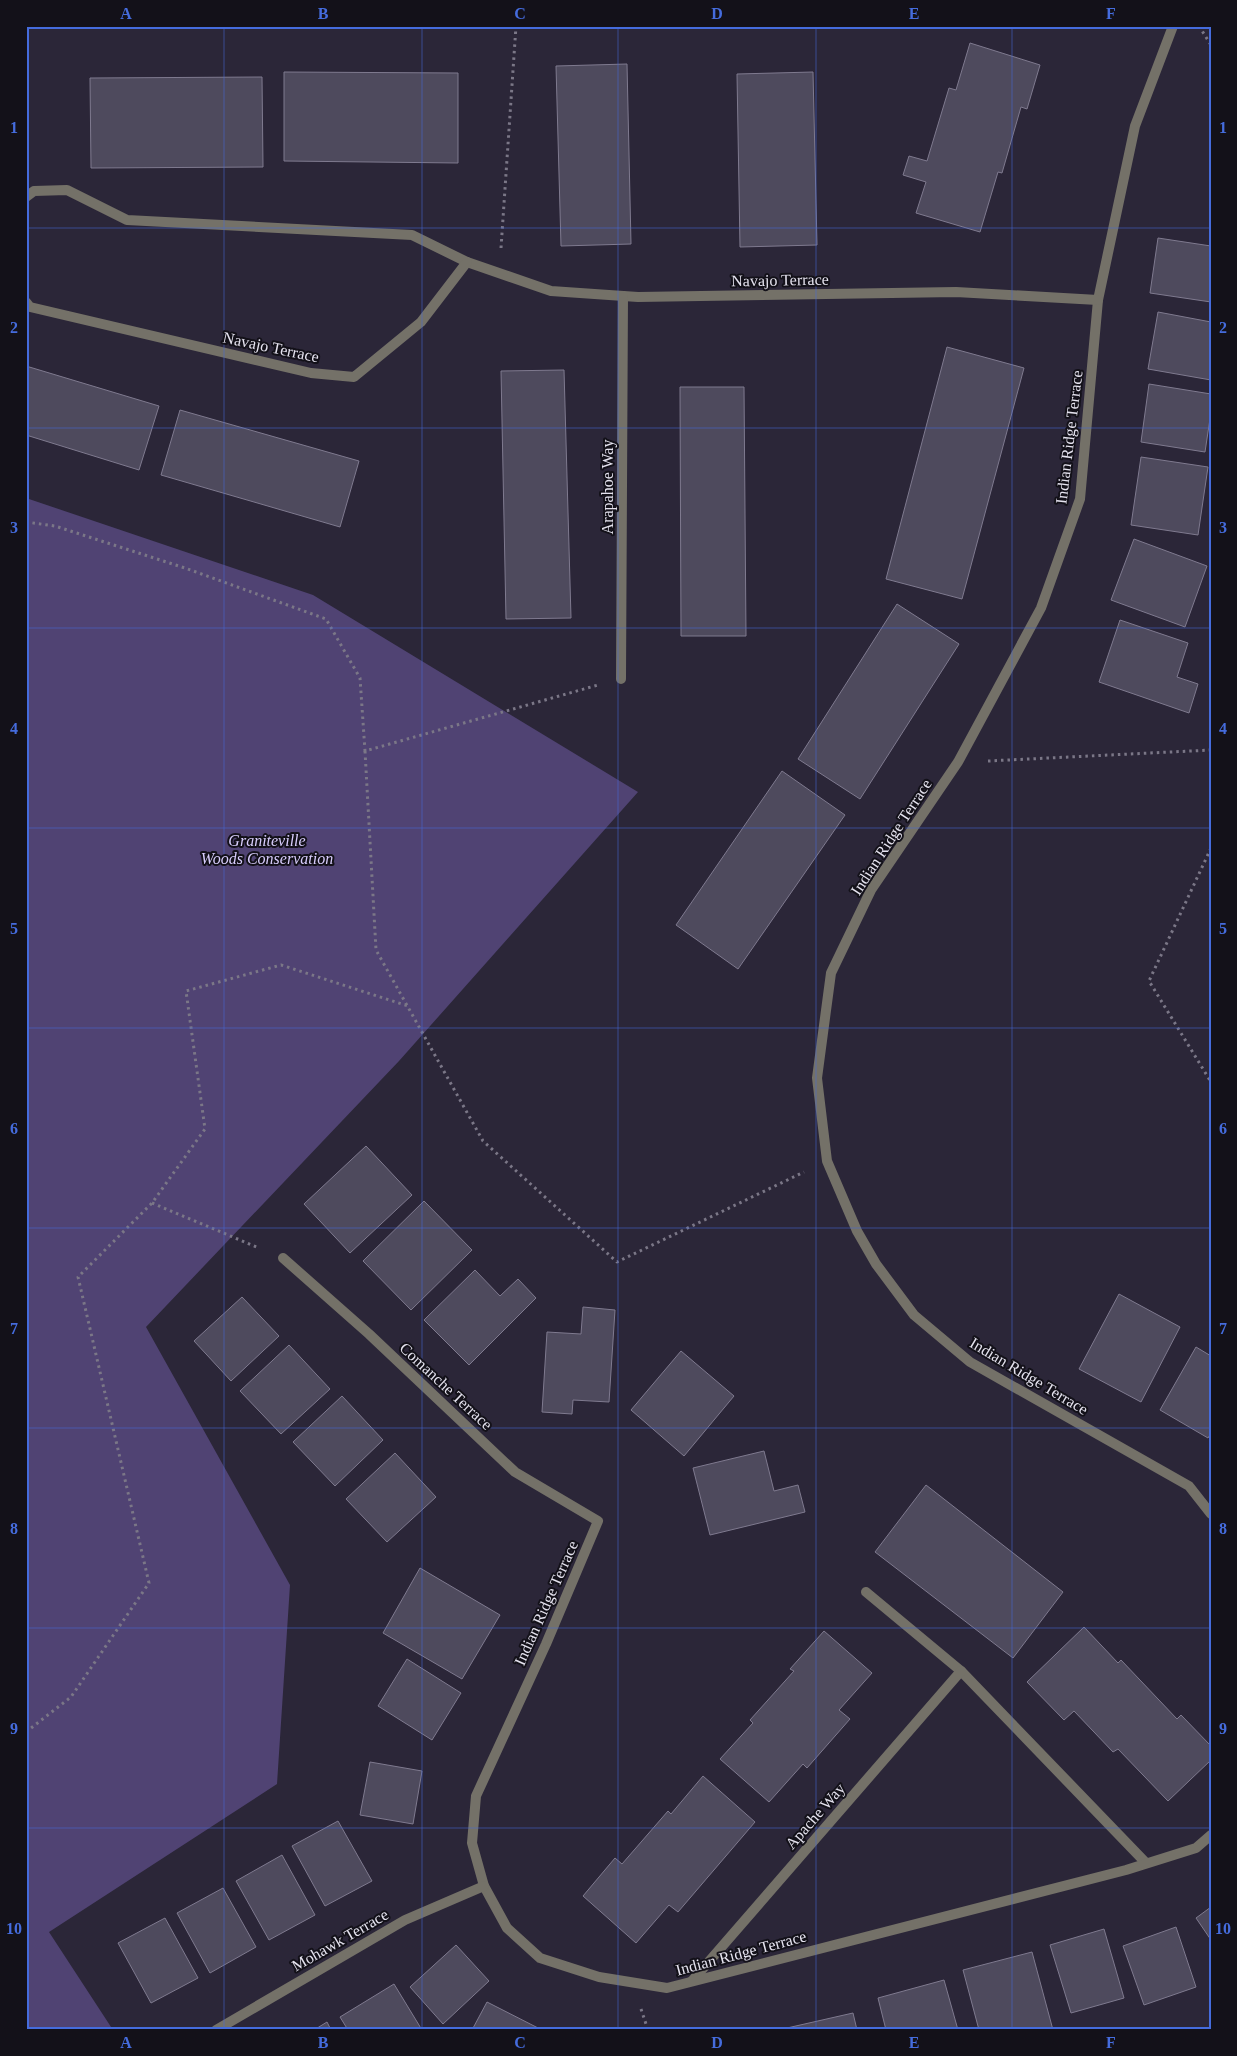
<svg xmlns="http://www.w3.org/2000/svg" width="1237" height="2056" font-family="Georgia,serif">
<rect width="100%" height="100%" fill="#2b2638"/>
<path fill="#504373" d="M26,498L313,595L638,792L399,1061L146,1327L290,1585L277,1784L49,1932L113,2030H26Z"/>
<g fill="#4e4a5d" stroke="#7f7a8f">
<path d="M970,43L1040,65L1027,109L1021,107L1002,173L998,172L980,232L916,213L926,182L903,175L909,156L927,161L949,88L956,90Z"/>
<path d="M627,64L631,244L561,246L556,66Z"/>
<path d="M284,72L458,73V163L284,161Z"/>
<path d="M813,72L817,245L740,247L737,74Z"/>
<path d="M262,77L263,167L91,168L90,78Z"/>
<path d="M1158,238L1211,246V302L1150,293Z"/>
<path d="M1158,312L1211,322V380L1148,369Z"/>
<path d="M947,347L1024,368L962,599L886,579Z"/>
<path d="M26,366L159,406L139,470L26,435Z"/>
<path d="M564,370L571,618L506,619L501,371Z"/>
<path d="M1149,384L1211,394V412L1205,452L1141,442Z"/>
<path d="M680,387H744L746,636H681Z"/>
<path d="M180,410L359,461L340,527L161,475Z"/>
<path d="M1141,457L1208,467L1198,535L1131,525Z"/>
<path d="M1134,539L1207,566L1185,627L1111,600Z"/>
<path d="M897,604L959,644L860,799L798,759Z"/>
<path d="M1120,620L1188,643L1177,677L1198,684L1189,713L1099,682Z"/>
<path d="M782,771L845,815L738,969L676,925Z"/>
<path d="M366,1146L412,1195L350,1253L304,1204Z"/>
<path d="M424,1201L472,1250L411,1310L363,1261Z"/>
<path d="M475,1270L500,1296L518,1279L536,1298L469,1365L424,1320Z"/>
<path d="M1119,1294L1180,1327L1141,1402L1079,1369Z"/>
<path d="M242,1297L279,1336L231,1381L194,1341Z"/>
<path d="M583,1307L615,1310L609,1402L573,1400L572,1414L542,1412L547,1332L581,1334Z"/>
<path d="M289,1345L330,1389L281,1434L240,1391Z"/>
<path d="M1196,1347L1211,1356V1433L1208,1438L1160,1410Z"/>
<path d="M681,1351L734,1396L684,1456L631,1410Z"/>
<path d="M342,1396L383,1440L335,1486L293,1442Z"/>
<path d="M764,1451L774,1491L798,1485L805,1512L710,1535L693,1468Z"/>
<path d="M395,1453L436,1497L387,1542L346,1499Z"/>
<path d="M926,1485L1063,1592L1013,1658L875,1552Z"/>
<path d="M420,1568L500,1615L462,1679L383,1633Z"/>
<path d="M1084,1627L1118,1663L1121,1660L1177,1719L1181,1715L1211,1746V1760L1168,1801L1118,1749L1113,1752L1074,1711L1064,1720L1027,1682Z"/>
<path d="M824,1631L872,1673L839,1710L850,1719L807,1768L803,1764L769,1802L720,1759L753,1723L750,1720L794,1671L790,1669Z"/>
<path d="M407,1659L461,1693L432,1740L378,1706Z"/>
<path d="M370,1762L422,1771L413,1824L360,1815Z"/>
<path d="M703,1776L755,1822L678,1912L669,1905L636,1943L583,1896L615,1858L622,1864L668,1811L671,1814Z"/>
<path d="M338,1821L372,1881L325,1906L292,1846Z"/>
<path d="M282,1855L315,1915L269,1940L236,1881Z"/>
<path d="M223,1888L256,1947L210,1973L177,1913Z"/>
<path d="M1211,1907V1940L1196,1918Z"/>
<path d="M165,1918L198,1978L151,2003L118,1943Z"/>
<path d="M1176,1927L1196,1987L1144,2005L1123,1946Z"/>
<path d="M1104,1929L1124,1998L1071,2013L1050,1945Z"/>
<path d="M456,1945L489,1981L443,2024L410,1987Z"/>
<path d="M1032,1952L1053,2030H979L963,1970Z"/>
<path d="M944,1980L958,2030H886L878,1998Z"/>
<path d="M394,1984L422,2030H348L340,2017Z"/>
<path d="M487,2002L542,2030H472Z"/>
<path d="M853,2013L857,2030H788L787,2028Z"/>
<path d="M327,2022L331,2030H314Z"/>
</g>
<g fill="none" stroke-linecap="round" stroke-linejoin="round">
<g stroke="#7b7787" stroke-width="3" stroke-dasharray="2.5 4" stroke-linecap="butt">
<path d="M1199,26L1211,45"/>
<path d="M501,248L516,26"/>
<path d="M26,522L55,526L185,568L326,619L360,678L365,751L598,685"/>
<path d="M365,751L376,950L483,1141L617,1262L804,1172"/>
<path d="M988,761L1211,750"/>
<path d="M1211,848L1149,981L1211,1082"/>
<path d="M152,1203L259,1248"/>
<path d="M26,1732L71,1697L149,1583L78,1277L152,1203L205,1129L186,991L281,965L408,1006"/>
<path d="M641,2009L648,2030"/>
</g>
<g stroke="#747168" stroke-width="10">
<path d="M866,1592L961,1671L1146,1863"/>
<path d="M692,1981L961,1671"/>
</g>
<g stroke="#747168" stroke-width="10">
<path d="M1173,26L1135,126L1098,300L1080,499L1041,608L958,762L871,890L831,973L817,1078L827,1161L857,1231L876,1264L914,1315L970,1362L1189,1486L1211,1514"/>
<path d="M26,197L34,191L67,190L127,220L412,235L467,262L551,291L638,297L956,292L1098,300"/>
<path d="M26,302L30,307L311,373L354,377L421,322L467,262"/>
<path d="M621,679L623,296"/>
<path d="M283,1258L369,1334L515,1472L598,1521L546,1644L476,1796L472,1843L484,1886L507,1928L540,1958L599,1977L667,1988L1126,1870L1196,1848L1211,1835"/>
<path d="M216,2030L405,1920L484,1886"/>
</g>
</g>
<path fill="none" stroke="#456cdd" stroke-width="1" stroke-opacity="0.55" d="M224,26V2030M422,26V2030M618,26V2030M816,26V2030M1012,26V2030M26,228H1211M26,428H1211M26,628H1211M26,828H1211M26,1028H1211M26,1228H1211M26,1428H1211M26,1628H1211M26,1828H1211"/>
<g text-anchor="middle" dominant-baseline="central" stroke-width="4" stroke-linejoin="round" paint-order="stroke">
<g font-size="16" fill="#e5e3ef" stroke="#131119">
<text transform="translate(780 280) rotate(-1)">Navajo Terrace</text>
<text transform="translate(271 347) rotate(12)">Navajo Terrace</text>
<text transform="translate(1069 437) rotate(-83)">Indian Ridge Terrace</text>
<text transform="translate(607 487) rotate(-90)">Arapahoe Way</text>
<text transform="translate(891 837) rotate(-57)">Indian Ridge Terrace</text>
<text transform="translate(1029 1376) rotate(31)">Indian Ridge Terrace</text>
<text transform="translate(446 1386) rotate(43)">Comanche Terrace</text>
<text transform="translate(546 1603) rotate(-66)">Indian Ridge Terrace</text>
<text transform="translate(815 1816) rotate(-49)">Apache Way</text>
<text transform="translate(340 1940) rotate(-30)">Mohawk Terrace</text>
<text transform="translate(741 1953) rotate(-15)">Indian Ridge Terrace</text>
</g>
<g font-size="16" font-style="italic" fill="#d8cdfc" stroke="#131119">
<text x="267" y="840">Graniteville<tspan x="267" dy="18">Woods Conservation</tspan></text>
</g>
</g>
<rect width="1237" height="2056" fill="none" stroke="#131119" stroke-width="55"/>
<rect x="28" y="28" width="1182" height="2000" fill="none" stroke="#456cdd" stroke-width="2"/>
<g font-size="16" text-anchor="middle" font-weight="bold" fill="#456cdd">
<text x="126" y="19">A</text>
<text x="323" y="19">B</text>
<text x="520" y="19">C</text>
<text x="717" y="19">D</text>
<text x="914" y="19">E</text>
<text x="1111" y="19">F</text>
<text x="14" y="133">1</text>
<text x="1223" y="133">1</text>
<text x="14" y="333">2</text>
<text x="1223" y="333">2</text>
<text x="14" y="533">3</text>
<text x="1223" y="533">3</text>
<text x="14" y="734">4</text>
<text x="1223" y="734">4</text>
<text x="14" y="934">5</text>
<text x="1223" y="934">5</text>
<text x="14" y="1134">6</text>
<text x="1223" y="1134">6</text>
<text x="14" y="1334">7</text>
<text x="1223" y="1334">7</text>
<text x="14" y="1534">8</text>
<text x="1223" y="1534">8</text>
<text x="14" y="1734">9</text>
<text x="1223" y="1734">9</text>
<text x="14" y="1934">10</text>
<text x="1223" y="1934">10</text>
<text x="126" y="2048">A</text>
<text x="323" y="2048">B</text>
<text x="520" y="2048">C</text>
<text x="717" y="2048">D</text>
<text x="914" y="2048">E</text>
<text x="1111" y="2048">F</text>
</g>
</svg>
